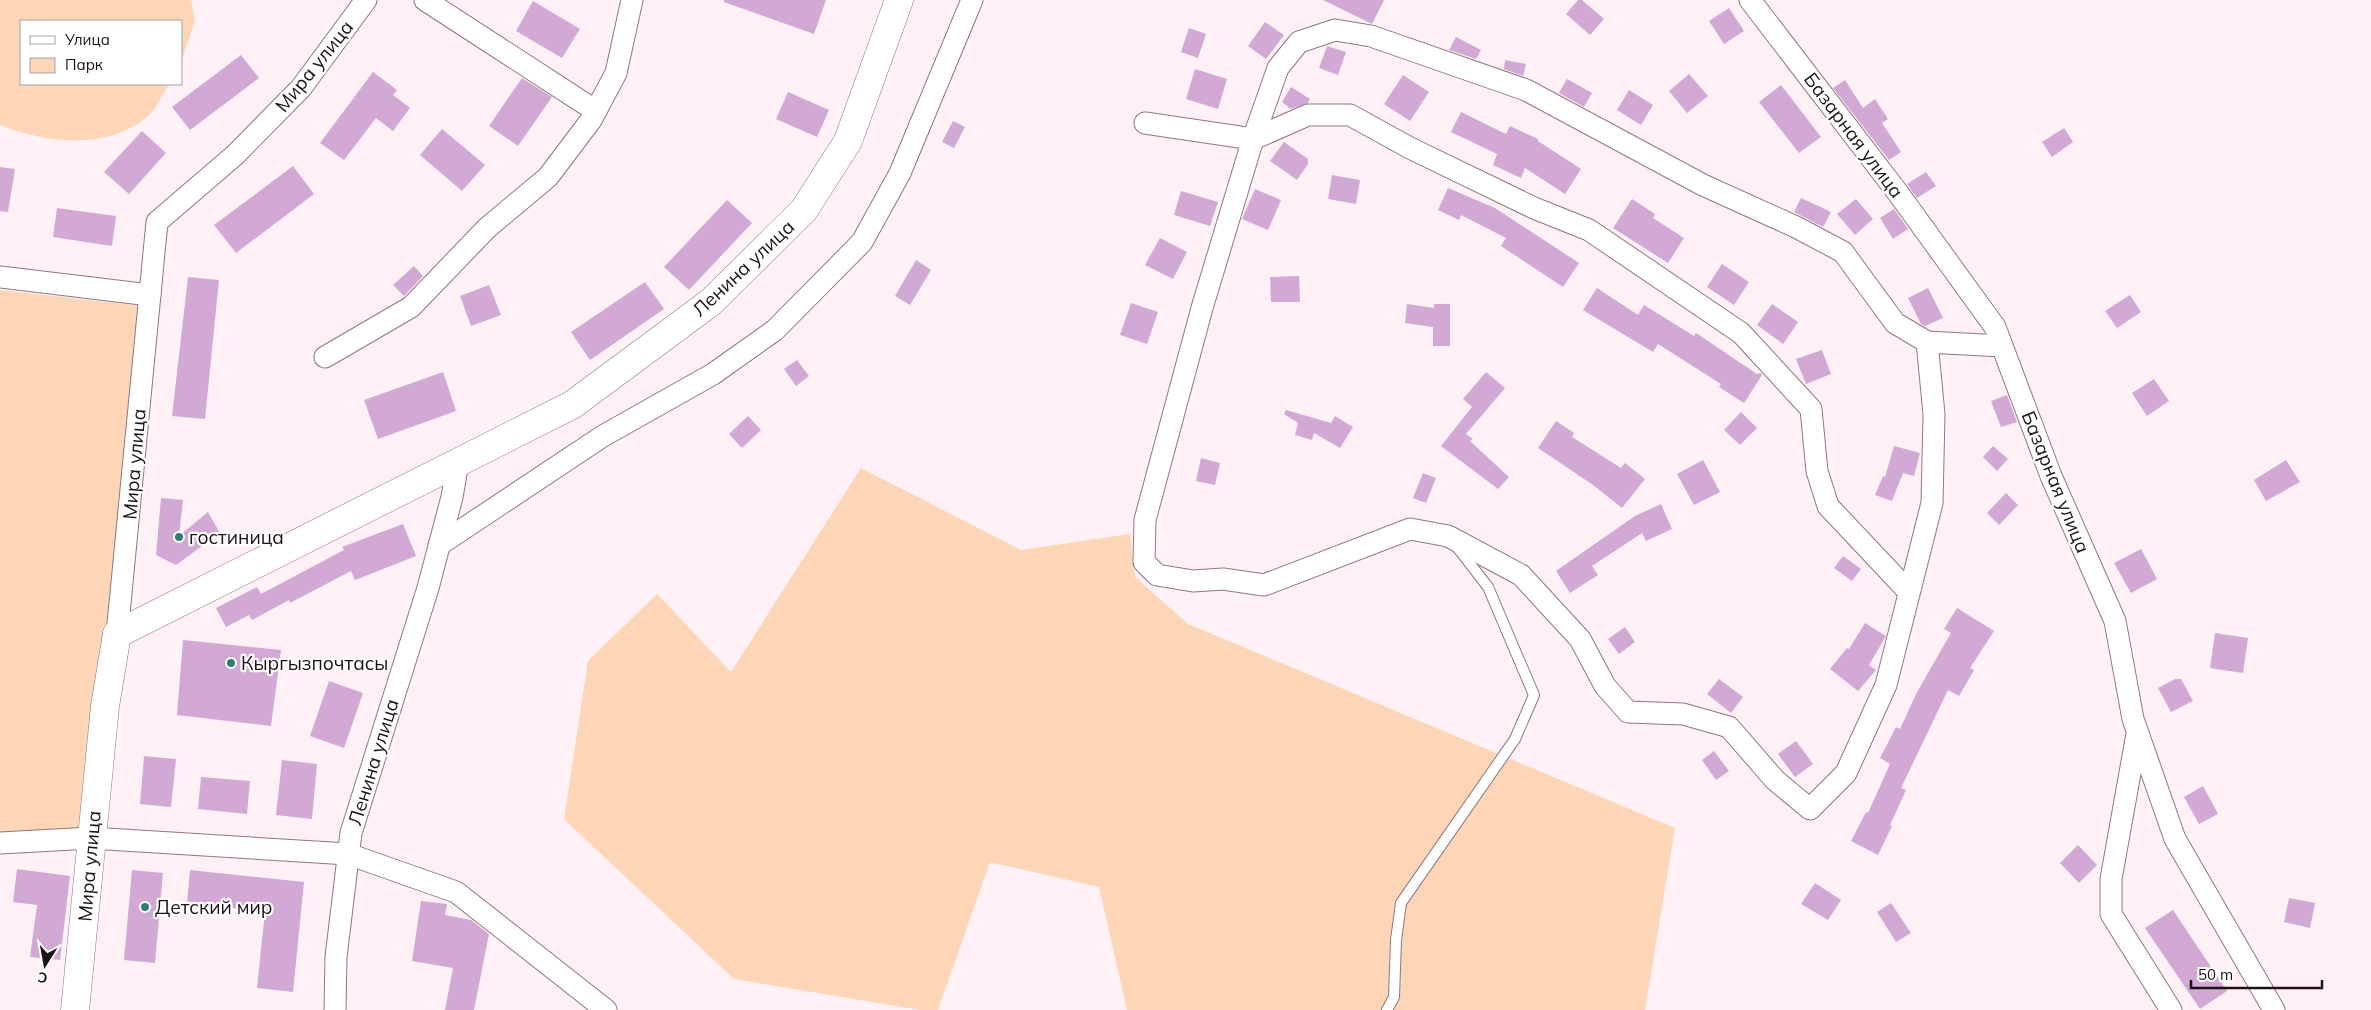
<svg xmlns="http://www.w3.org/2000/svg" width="2371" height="1010" font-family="Mulish,sans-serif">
<rect width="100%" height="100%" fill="#fff1f5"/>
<g fill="#fdd6b7">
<path d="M0,0H191L195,21L181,62V21H21V84H169C163,94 155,111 145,119C103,150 45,143 0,125Z"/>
<path d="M0,290L141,306L85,831L0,835Z"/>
<path d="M861,468L1021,550L1130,534L1135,577L1188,624L1675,828L1645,1010H1127L1099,887L990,862L938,1010H920L734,979L564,819L588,661L657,594L731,672Z"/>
</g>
<g fill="#d2a8d5">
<path d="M724,0H826L814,34L724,2Z"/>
<path d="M1323,0H1384L1372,24Z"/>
<path d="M1578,0H1582L1604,19L1590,35L1566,14Z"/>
<path d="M533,1L580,29L562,58L516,31Z"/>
<path d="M1729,8L1744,31L1724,44L1709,21Z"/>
<path d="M1265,22L1284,35L1266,59L1248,46Z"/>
<path d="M1189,28L1206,34L1198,58L1181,52Z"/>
<path d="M1456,37L1481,50L1476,59L1449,50Z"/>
<path d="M1327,46L1346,52L1338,75L1319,68Z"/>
<path d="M241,55L259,78L190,130L172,107Z"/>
<path d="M1505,60L1526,64L1523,76L1504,69Z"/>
<path d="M1195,69L1227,79L1218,109L1186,99Z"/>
<path d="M373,72L397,90L393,95L410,108L393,131L376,118L344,160L320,143Z"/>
<path d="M1689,74L1708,96L1687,113L1669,91Z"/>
<path d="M1403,75L1429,92L1410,121L1384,104Z"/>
<path d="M522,78L552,97L518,146L489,126Z"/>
<path d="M1567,79L1592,93L1584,107L1559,93Z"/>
<path d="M1845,80L1863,108L1875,99L1888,119L1882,123L1901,152L1889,160L1833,88Z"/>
<path d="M1781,85L1821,137L1799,153L1759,102Z"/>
<path d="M1291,87L1310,99L1308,103L1291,109L1282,102Z"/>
<path d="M1629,90L1653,105L1641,125L1617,110Z"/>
<path d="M788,92L829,110L817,137L776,119Z"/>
<path d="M1461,112L1506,134L1510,126L1538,139V141L1581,169L1565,194L1525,168L1521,178L1493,165L1497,154L1451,132Z"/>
<path d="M953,121L965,127L954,148L942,142Z"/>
<path d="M2064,128L2073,142L2052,157L2042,142Z"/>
<path d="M442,129L485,165L462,191L420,155Z"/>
<path d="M142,131L166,153L129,194L104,172Z"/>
<path d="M1284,142L1308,159V164L1297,180L1270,161Z"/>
<path d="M293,166L314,194L236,253L214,225Z"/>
<path d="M0,167L15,169L8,212L0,211Z"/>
<path d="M1926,172L1936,186L1917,198L1907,184Z"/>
<path d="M1332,175L1360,180L1356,204L1328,199Z"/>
<path d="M1448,188L1495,208L1579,263L1563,287L1501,246L1506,238L1461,215L1459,220L1438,210Z"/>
<path d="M1255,189L1281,200L1268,230L1242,219Z"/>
<path d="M1181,191L1218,202L1210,226L1174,215Z"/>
<path d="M1801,198L1831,212L1823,227L1794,212Z"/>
<path d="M1632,199L1655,214L1653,218L1684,238L1668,263L1613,228Z"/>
<path d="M1856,199L1873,219L1855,235L1837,214Z"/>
<path d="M727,200L752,223L689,290L664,267Z"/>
<path d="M57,208L116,216L112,246L53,237Z"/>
<path d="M1894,209L1908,229L1893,239L1880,218Z"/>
<path d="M1160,238L1187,252L1173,279L1145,265Z"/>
<path d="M916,260L931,270L910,305L895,296Z"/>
<path d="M1722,264L1749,282L1734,305L1707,287Z"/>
<path d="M414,266L423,276L404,296L393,285Z"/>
<path d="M1299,276L1300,302H1271L1270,277Z"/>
<path d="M188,277L219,280L205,419L172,416Z"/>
<path d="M645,282L664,309L590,360L571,332Z"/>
<path d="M489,285L501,315L471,326L460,296Z"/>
<path d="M1597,288L1638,315L1644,305L1694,336L1696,333L1757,374L1761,373L1762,375L1744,403L1719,387L1721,384L1658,344L1653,352L1583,310Z"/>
<path d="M1928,288L1943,318L1925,326L1921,324L1908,298Z"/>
<path d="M2130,295L2141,312L2117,328L2105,311Z"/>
<path d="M1131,303L1158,312L1147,344L1120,335Z"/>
<path d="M1407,304L1434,308V304H1450V346H1433V327L1405,323Z"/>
<path d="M1772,304L1798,322L1783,344L1757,325Z"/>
<path d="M1822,350L1831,374L1806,384L1796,359Z"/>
<path d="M797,360L809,376L796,386L784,369Z"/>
<path d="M443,372L456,411L378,439L364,400Z"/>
<path d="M1486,372L1505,388L1466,434L1473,439L1470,441L1509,477L1498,489L1441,446L1472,407L1463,399Z"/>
<path d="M2154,379L2169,401L2147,416L2132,393Z"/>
<path d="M2007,395L2017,422L2001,427L1991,401Z"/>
<path d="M1286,410L1331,423L1335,416L1353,427L1340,448L1314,433L1312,440L1295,435L1298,423L1284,414Z"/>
<path d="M1741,412L1757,428L1740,445L1724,430Z"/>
<path d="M748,416L761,430L742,448L729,434Z"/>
<path d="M1556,421L1574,433L1572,437L1621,468L1625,463L1645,479L1622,508L1593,485L1538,448Z"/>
<path d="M1894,446L1920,453L1914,476L1903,473L1892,501L1875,495L1883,476L1885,477Z"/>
<path d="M1993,446L2008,459L1997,471L1983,457Z"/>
<path d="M1201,458L1220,463L1215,485L1196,481Z"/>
<path d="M1703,460L1720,492L1694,505L1677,474Z"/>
<path d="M2286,460L2300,482L2266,501L2254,480Z"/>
<path d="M1423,473L1436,478L1426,503L1413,498Z"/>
<path d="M2006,493L2018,505L1999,525L1987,513Z"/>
<path d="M161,498L183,500L179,536L208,512L220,533L176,565L156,555Z"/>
<path d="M1661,504L1672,529L1646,541L1642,533L1592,566L1598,575L1570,593L1556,571L1635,516Z"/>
<path d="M403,524L416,556L355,580L351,571L290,603L289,600L252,620L249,615L226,627L216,608L257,587L261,594L344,550L342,547Z"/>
<path d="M2141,549L2157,579L2131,593L2114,563Z"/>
<path d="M1843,556L1861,569L1852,581L1834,568Z"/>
<path d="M1957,608L1994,631L1970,668L1974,670L1959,696L1948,690L1901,788L1906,790L1890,825L1892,826L1878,855L1851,841L1866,812L1868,813L1890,764L1880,758L1896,727L1900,729L1917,692L1951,633L1944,629Z"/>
<path d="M1865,623L1886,636L1869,665L1876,670L1858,691L1830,669L1847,648L1849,649Z"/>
<path d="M1625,627L1635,642L1619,654L1608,639Z"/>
<path d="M2215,633L2248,638L2243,673L2210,668Z"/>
<path d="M183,640L281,650L271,726L177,715Z"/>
<path d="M1719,679L1743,697L1731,713L1707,694Z"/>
<path d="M2175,679H2181L2193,701L2171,712L2158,688Z"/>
<path d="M329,681L363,693L344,748L310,736Z"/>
<path d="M1796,741L1813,764L1795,777L1778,754Z"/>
<path d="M1714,751L1729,771L1716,780L1702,760Z"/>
<path d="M144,756L176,759L171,807L140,804Z"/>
<path d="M282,760L317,764L312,819L276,815Z"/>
<path d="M201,777L250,781L247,814L198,809Z"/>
<path d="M2203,786L2218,814L2199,824L2184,797Z"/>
<path d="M2078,845L2097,865L2079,883L2060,863Z"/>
<path d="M17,869L70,876L60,960L30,957L37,905L13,902Z"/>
<path d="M132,870L163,873L155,963L124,960Z"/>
<path d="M190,870L304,882L293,992L257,988L265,911L187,904Z"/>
<path d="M1815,883L1841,900L1828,920L1801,904Z"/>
<path d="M2289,898L2315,903L2310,928L2284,922Z"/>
<path d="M421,901L447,904L445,915L471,920L489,934L474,1010H445L453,968L412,961Z"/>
<path d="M1891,903L1911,933L1896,942L1877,912Z"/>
<path d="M2173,910L2227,991L2200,1009L2145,928Z"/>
</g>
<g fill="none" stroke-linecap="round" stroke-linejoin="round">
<defs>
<path id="lane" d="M1387,1010L1394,997L1396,940L1401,903L1515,739L1534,695L1488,587L1457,547"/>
<g id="street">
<path d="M425,0L596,111"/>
<path d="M1750,0L1898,193L1995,327L2051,476L2115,621L2133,719L2175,839L2274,1010"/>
<path d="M1145,123L1253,139L1308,115H1350L1410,148L1534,208L1589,230L1741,333L1811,409L1817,471L1828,506L1909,592"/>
<path d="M0,277L150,295"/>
<path d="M1927,342L1934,414L1932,503L1886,685L1846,773L1810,809L1775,780L1729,727L1683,714L1628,712L1605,686L1580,639L1521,575L1448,536L1410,529L1264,585L1223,579L1193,581L1157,575L1144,562L1145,520L1202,308L1253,139L1278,68L1299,42L1335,30L1371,36L1526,90L1703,185L1796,227L1843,252L1895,323L1927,342L2002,346"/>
<path d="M325,357L411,307L487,228L548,177L591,120L616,73L632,0"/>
<path d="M439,545L603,436L713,374L775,330L862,242L900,173L972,0"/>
<path d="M117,634L157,222L235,155L301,88L366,0"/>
<path d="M2137,734L2111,879V914L2171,1010"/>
<path d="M0,843L91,838L348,854L456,892L606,1010"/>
<path d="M335,1010L336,957L351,833L428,588L452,497L458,462"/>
</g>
<path id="secondary" d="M75,1010L105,706L117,634"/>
<path id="primary" d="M117,634L572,405L711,302L804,210L848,141L899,0"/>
</defs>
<use href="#lane" stroke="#93757f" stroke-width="12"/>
<use href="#street" stroke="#93757f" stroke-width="23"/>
<use href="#secondary" stroke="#93757f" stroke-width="29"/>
<use href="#primary" stroke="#93757f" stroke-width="29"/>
<use href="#lane" stroke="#fff" stroke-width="10"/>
<use href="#street" stroke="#fff" stroke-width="21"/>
<use href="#secondary" stroke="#fff" stroke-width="28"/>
<use href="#primary" stroke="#fff" stroke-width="28"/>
</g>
<g fill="#307a79" stroke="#fff" stroke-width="2">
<circle cx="179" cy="537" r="5"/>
<circle cx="231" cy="663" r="5"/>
<circle cx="145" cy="907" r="5"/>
</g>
<g text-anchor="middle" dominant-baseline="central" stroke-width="4.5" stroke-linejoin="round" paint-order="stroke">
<g font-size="19" fill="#1c1115" stroke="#fff">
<text transform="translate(314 66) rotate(-51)">Мира улица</text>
<text transform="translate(1854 135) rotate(53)">Базарная улица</text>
<text transform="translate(743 268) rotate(-43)">Ленина улица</text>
<text transform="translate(134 464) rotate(-85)">Мира улица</text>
<text transform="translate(2056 482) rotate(68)">Базарная улица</text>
<text transform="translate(373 762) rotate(-73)">Ленина улица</text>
<text transform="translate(89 866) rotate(-85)">Мира улица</text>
</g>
<g font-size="19" fill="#1c1115" stroke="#fff" text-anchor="start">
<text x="189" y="537">гостиница</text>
<text x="241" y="663">Кыргызпочтасы</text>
<text x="155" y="907">Детский мир</text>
</g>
</g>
<rect x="20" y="20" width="162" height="65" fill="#ffffff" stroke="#a4a0a1"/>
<rect x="30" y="36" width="25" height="8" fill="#ffffff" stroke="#a4a0a1"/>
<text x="65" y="45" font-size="15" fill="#1c1115">Улица</text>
<rect x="30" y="58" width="25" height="15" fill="#fdd6b7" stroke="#a4a0a1"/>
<text x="65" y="70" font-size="15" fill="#1c1115">Парк</text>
<g transform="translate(45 965) rotate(191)" stroke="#ffffff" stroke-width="4" paint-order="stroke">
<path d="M0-4L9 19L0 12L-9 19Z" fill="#1c1115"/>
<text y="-8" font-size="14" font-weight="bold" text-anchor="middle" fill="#1c1115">С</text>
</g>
<path d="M2191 980v8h131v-8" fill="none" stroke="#1c1115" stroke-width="2.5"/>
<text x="2198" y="980" font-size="15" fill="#1c1115" stroke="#ffffff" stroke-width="4" paint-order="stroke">50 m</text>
</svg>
